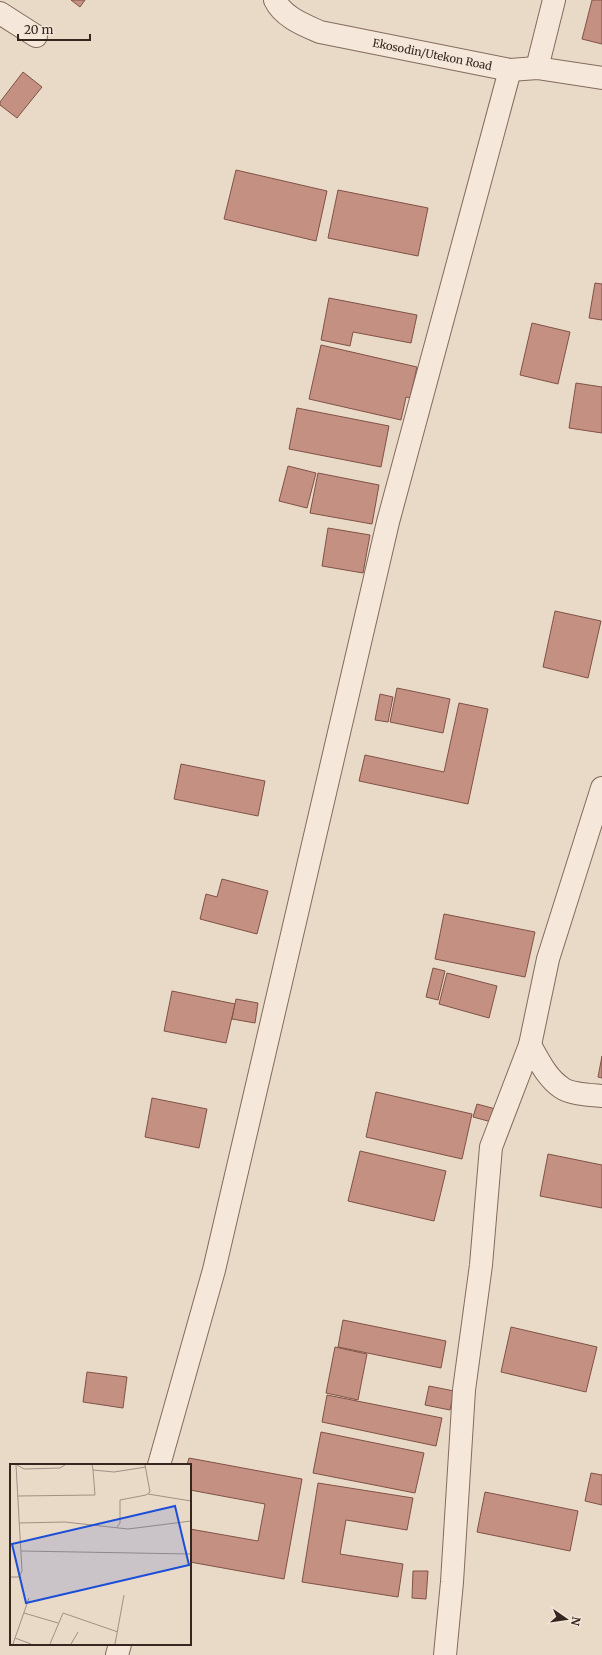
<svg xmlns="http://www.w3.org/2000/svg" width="602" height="1655" font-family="Merriweather,serif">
<rect width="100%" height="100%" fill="#e9d9c7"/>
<g fill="#c49081" stroke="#805247">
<path d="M71,0H85L80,7Z"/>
<path d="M592,0H602V44L582,39Z"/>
<path d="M23,72L42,87L17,118L0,105V102Z"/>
<path d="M236,170L327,191L316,241L224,219Z"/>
<path d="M338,190L428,208L418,256L328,238Z"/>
<path d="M595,283L602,284V320L589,318Z"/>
<path d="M329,298L417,315L411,343L353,332L350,346L321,340Z"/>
<path d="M532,323L570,332L558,384L520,375Z"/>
<path d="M321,345L417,367L410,398L406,397L401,420L309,399Z"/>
<path d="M576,383L602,387V433L569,428Z"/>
<path d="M297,408L389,426L381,467L289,449Z"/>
<path d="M288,466L316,473L307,508L279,501Z"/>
<path d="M318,473L379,485L372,524L310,513Z"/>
<path d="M328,528L370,535L363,573L322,566Z"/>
<path d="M555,611L601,621L588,678L543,667Z"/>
<path d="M397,688L450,699L443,733L390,722Z"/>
<path d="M380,694L393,697L388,722L375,720Z"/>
<path d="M459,703L488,709L468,804L359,781L365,755L444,772Z"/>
<path d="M181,764L265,781L258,816L174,799Z"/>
<path d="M222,879L268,891L257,934L200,919L206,894L217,897Z"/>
<path d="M444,914L535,932L525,977L435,959Z"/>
<path d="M433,968L445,971L438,1000L426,997Z"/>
<path d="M447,973L497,986L489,1018L439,1004Z"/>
<path d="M172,991L235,1004L226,1043L164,1031Z"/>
<path d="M236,999L258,1003L255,1023L232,1019Z"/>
<path d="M602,1056V1078L598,1077Z"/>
<path d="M376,1092L472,1114L462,1159L366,1137Z"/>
<path d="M152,1098L207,1109L199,1148L145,1137Z"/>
<path d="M477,1104L503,1111L499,1124L473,1117Z"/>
<path d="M360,1151L446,1171L434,1221L348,1201Z"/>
<path d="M548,1154L602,1165V1208L540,1196Z"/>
<path d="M343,1320L446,1341L441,1368L338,1347Z"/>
<path d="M511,1327L597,1347L586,1392L501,1372Z"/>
<path d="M335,1347L367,1354L358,1400L326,1393Z"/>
<path d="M87,1372L127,1377L123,1408L83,1402Z"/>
<path d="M429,1386L454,1391L450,1410L425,1405Z"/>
<path d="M327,1395L442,1418L436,1446L322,1422Z"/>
<path d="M321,1432L424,1453L415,1493L313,1473Z"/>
<path d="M189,1458L302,1479L284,1579L190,1562V1529L258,1541L265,1504L190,1490V1465H187Z"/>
<path d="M591,1473L602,1475V1505L585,1501Z"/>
<path d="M318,1483L413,1498L407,1530L346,1520L340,1554L403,1564L398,1597L302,1582Z"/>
<path d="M485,1492L578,1511L570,1551L477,1532Z"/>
<path d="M413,1571H428L426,1599L412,1598Z"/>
</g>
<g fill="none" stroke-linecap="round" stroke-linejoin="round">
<defs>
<g id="minor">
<path id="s1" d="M275,0C283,17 304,25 320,32L510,70L537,68L602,78"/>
<path d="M0,13L36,36"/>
<path d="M537,68L554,0"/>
<path d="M530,1045C539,1061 547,1078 562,1088C570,1094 592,1095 602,1096"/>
<path d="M159,1465L214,1270L388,522L510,70"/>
<path d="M117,1655L120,1644"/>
<path d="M445,1655L452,1582L464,1390L481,1265L491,1147L530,1045L548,959L602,788"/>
</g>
</defs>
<use href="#minor" stroke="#836b5e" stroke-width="24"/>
<use href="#minor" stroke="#f5e7d9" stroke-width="22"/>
</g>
<g text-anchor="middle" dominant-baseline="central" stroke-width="3.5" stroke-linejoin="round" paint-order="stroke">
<g font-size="11" fill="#352620" stroke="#f2e4d6">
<text stroke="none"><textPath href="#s1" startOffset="171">Ekosodin/Utekon Road</textPath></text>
</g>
</g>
<g transform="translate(10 1464)">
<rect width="181" height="181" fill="#e9d9c7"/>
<path fill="none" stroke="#a19184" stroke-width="1" d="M7,1L14,5L50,4L55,1M82,1L83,6L104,8L136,3M138,30L181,37M8,32L85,31L83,6M9,59L55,58L118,65L181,57M107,63L110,59V36L136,31L140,28L135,1M11,87L181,90M0,113H9L12,107L6,1M14,149L48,159M5,174L21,180M3,180L19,134M40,180L53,149L108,168M61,180L68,168M105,180L114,131"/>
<path fill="#1d4ed8" fill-opacity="0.15" stroke="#1d4ed8" stroke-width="2" d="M165,42L179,101L16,139L2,80Z"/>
<rect width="181" height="181" fill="none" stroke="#352620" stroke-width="2"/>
</g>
<g transform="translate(566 1619) rotate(103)" stroke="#f2e4d6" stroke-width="3" paint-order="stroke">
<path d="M0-3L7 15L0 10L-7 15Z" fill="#352620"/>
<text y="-6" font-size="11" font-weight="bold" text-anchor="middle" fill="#352620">N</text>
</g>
<path d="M18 34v6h72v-6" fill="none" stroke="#352620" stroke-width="2"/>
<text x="24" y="34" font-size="12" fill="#352620" stroke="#f2e4d6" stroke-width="3" paint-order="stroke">20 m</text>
</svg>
